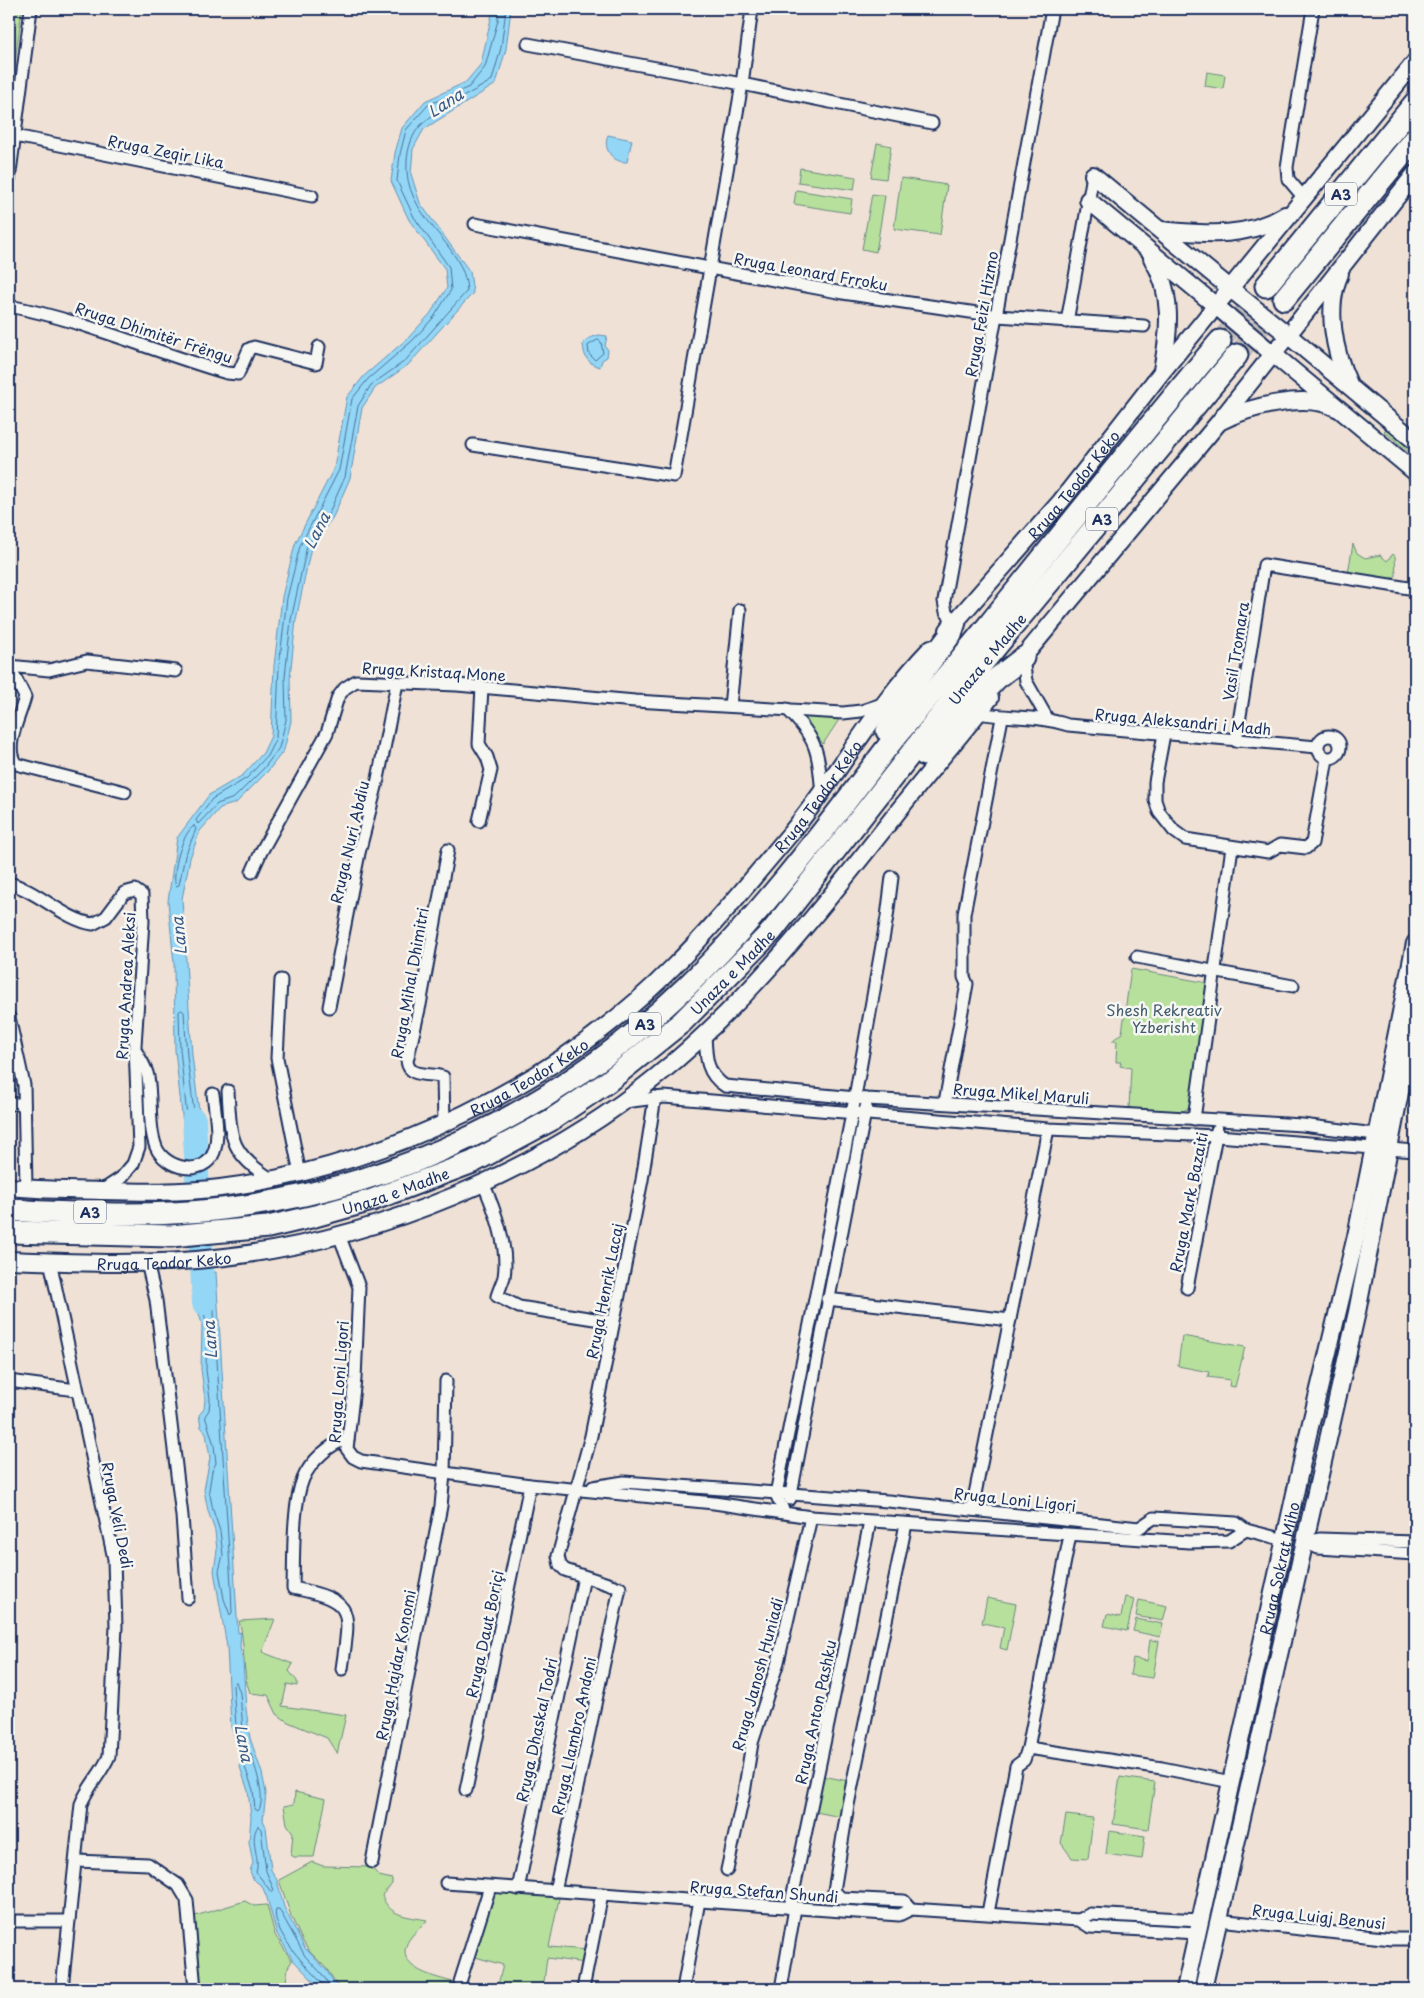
<svg xmlns="http://www.w3.org/2000/svg" width="1424" height="1998" font-family="'Playpen Sans',sans-serif">
<rect width="100%" height="100%" fill="#efe1d5"/>
<filter id="ink" filterUnits="userSpaceOnUse"><feTurbulence type="fractalNoise" baseFrequency=".02" numOctaves="2"/><feDisplacementMap in="SourceGraphic" scale="10" xChannelSelector="R" yChannelSelector="G"/><feConvolveMatrix kernelMatrix="1 2 1 2 8 2 1 2 1" color-interpolation-filters="sRGB"/></filter>
<g filter="url(#ink)">
<g fill="#b7e09d" stroke="#69887e">
<path d="M9,9H22L9,107Z"/>
<path d="M1207,72L1225,75L1223,89L1205,86Z"/>
<path d="M877,143L891,146L886,179L871,177Z"/>
<path d="M800,168L856,177L854,190L798,182Z"/>
<path d="M901,178L947,185L940,235L894,229Z"/>
<path d="M796,190L852,199L850,213L794,204Z"/>
<path d="M872,194L885,196L876,252L862,249Z"/>
<path d="M1388,427L1415,450V457L1384,431Z"/>
<path d="M1353,544L1357,553L1365,558L1380,555L1387,561L1393,554L1395,556L1396,576L1389,579L1348,573Z"/>
<path d="M801,714L840,718L823,744Z"/>
<path d="M1131,969L1208,983L1190,1102L1188,1108L1182,1112L1129,1108L1131,1068L1120,1066L1121,1062H1116L1117,1041H1112L1122,1033Z"/>
<path d="M1182,1336L1245,1347L1235,1387L1229,1386L1230,1380L1208,1377L1209,1372L1178,1366Z"/>
<path d="M1125,1597L1134,1599L1127,1631L1104,1626L1107,1614L1121,1617Z"/>
<path d="M987,1598L1016,1604L1007,1650L1000,1648L1004,1627L982,1623Z"/>
<path d="M1139,1600L1167,1606L1163,1621L1136,1616Z"/>
<path d="M275,1619L262,1652L293,1664L289,1671L297,1681V1686L287,1684L282,1706L346,1715L337,1754L327,1738L288,1722L277,1714L268,1695L250,1693C241,1670 246,1644 239,1621Z"/>
<path d="M1136,1619L1163,1624L1160,1637L1133,1631Z"/>
<path d="M1150,1640L1159,1641L1153,1678L1130,1675L1133,1658L1147,1661Z"/>
<path d="M823,1776L848,1781L841,1817L816,1812Z"/>
<path d="M1120,1777L1155,1782L1148,1829L1113,1824Z"/>
<path d="M295,1792L326,1799L314,1857H294L291,1855L293,1833L287,1824L284,1806L294,1804Z"/>
<path d="M1066,1815L1093,1818L1088,1859L1072,1858L1061,1843Z"/>
<path d="M1109,1831L1145,1836L1142,1859L1106,1854Z"/>
<path d="M312,1862L323,1866L371,1867L379,1876L392,1879V1884L382,1895C389,1917 407,1916 427,1920C423,1927 415,1931 411,1937C388,1968 438,1978 457,1983L455,1989H340L326,1968L309,1951L302,1940L291,1916L279,1880Z"/>
<path d="M497,1890L560,1894L549,1947L588,1950L585,1963L547,1958L543,1989H497L503,1965L472,1956L489,1895Z"/>
<path d="M245,1901L254,1906L267,1905L275,1935L292,1961L288,1967L286,1982L223,1989H200L195,1916Z"/>
</g>
<g fill="#93d6f5" stroke="#6393b9">
<path d="M493,9H511L506,49L496,84L424,129L413,149L411,174L420,203L470,272L473,293L408,365L375,388L362,408L350,478L333,517L311,547L296,620L290,677L291,721L284,750L268,771L236,803L220,808L200,831L190,858L182,899L192,1055L204,1152L186,1153L175,1050L174,964L168,901L177,838L209,795L243,775L263,753L271,736L274,666L282,597L295,544L334,468L347,397L364,376L408,338L430,314L447,288L445,269L409,220L391,181L395,153L402,128L425,101L466,82L481,64Z"/>
<path d="M608,135L632,140L627,162C613,163 602,149 608,135Z"/>
<path d="M599,335L607,336L605,346L608,350L607,357L602,360L600,367C587,363 584,357 583,344L589,338Z"/>
<path d="M216,1272L238,1633L241,1632L240,1647L243,1661L246,1709L250,1738L262,1773L266,1793L263,1820L266,1827L271,1870L277,1880L284,1907L304,1947L327,1971L338,1989H321L293,1960L277,1934L267,1898L262,1886L253,1879L250,1871L253,1863L249,1842L251,1817L248,1791L240,1767V1751L231,1727L227,1647L214,1571L217,1550L215,1531L208,1511L204,1490L210,1458L206,1433L201,1427L199,1415L204,1409L205,1399L201,1369L202,1324L193,1293L197,1273Z"/>
</g>
<g fill="none" stroke-linecap="round" stroke-linejoin="round">
<g stroke="#4b729a" stroke-width="1">
<path d="M498,9V20L485,67L469,87L428,105L406,130L400,154L397,181L414,217L449,267L451,290L434,317L412,341L368,379L352,399L339,470L300,546L287,598L279,666L276,738L267,756L247,778L212,799L196,820L198,824L217,804L234,798L264,768L279,748L286,720L285,677L291,620L307,546L328,515L345,477L358,406L371,385L405,361L467,291C465,242 402,218 407,160C408,148 412,134 421,125C441,106 469,95 492,80L501,48L506,9"/>
<path d="M598,340L601,342L603,353L595,360L589,354L588,346Z"/>
<path d="M194,826L196,829L185,856L179,885L176,886C171,875 182,832 194,826Z"/>
<path d="M182,1010L184,1012L187,1056L198,1144L196,1147L190,1145L180,1049L179,1012Z"/>
<path d="M203,1277H210L212,1280L231,1585L232,1613L230,1615L224,1599L219,1571L223,1555L220,1531L213,1510L209,1490L212,1471L216,1463L214,1445L205,1416L209,1410L210,1399L206,1370L207,1324L198,1293V1285Z"/>
<path d="M236,1682L240,1693L243,1730L241,1732L236,1725L233,1686Z"/>
<path d="M248,1753L251,1754C255,1767 267,1800 258,1811L255,1809L253,1790L245,1767Z"/>
<path d="M258,1826L261,1829L266,1871L274,1890L272,1893L256,1872C261,1857 248,1840 258,1826Z"/>
<path d="M324,1989V1985C309,1970 270,1930 276,1909H279L305,1956L322,1974L332,1989"/>
</g>
<path stroke="#93d6f5" stroke-width="24" d="M194,1120L204,1303"/>
<g stroke="#c5bdbd" stroke-width="21" stroke-dasharray="21 11" stroke-linecap="butt">
<path d="M1220,341L1266,286"/>
<path d="M1237,355L1284,299"/>
</g>
<defs>
<g id="street">
<path d="M528,44L742,84L932,123"/>
<path d="M15,136L312,196"/>
<path d="M9,180L31,9"/>
<path d="M1304,198L1288,179L1287,167L1313,9"/>
<path d="M475,224L843,293L997,316L1144,326"/>
<path d="M9,306C83,320 154,352 227,373L238,374L249,349L254,347L316,363L319,347"/>
<path d="M1067,322L1093,175"/>
<path d="M473,445L674,476L742,84L752,9"/>
<path d="M955,622L946,612L944,601L1052,9"/>
<path d="M1023,658L1026,681L1047,718"/>
<path d="M9,666L49,670L87,661L176,671"/>
<path d="M10,667L25,697C20,717 3,747 16,764L125,792"/>
<path d="M730,706L740,610"/>
<path d="M787,709C818,740 818,751 822,794"/>
<path d="M979,713C1009,719 1038,715 1068,725L1317,747"/>
<path d="M1164,734L1155,782V800L1159,812L1174,831L1185,839L1262,851L1268,852L1280,845L1306,848L1312,843L1327,759"/>
<circle cx="1329" cy="747" r="11"/>
<path d="M1236,741L1264,565L1415,589"/>
<path d="M479,821L491,770L487,757L479,744L482,687"/>
<path d="M252,872L261,852L327,733L338,697L345,688L356,681L457,685L635,701L843,713L861,711L882,704"/>
<path d="M9,883C38,891 65,920 93,924L106,917L124,893L135,890L142,895L143,921L135,1046L139,1147L133,1164L121,1178L101,1191"/>
<path d="M1137,957L1293,986"/>
<path d="M281,980L277,1058L300,1174"/>
<path d="M329,1007L359,853L378,779L397,683"/>
<path d="M9,1017L24,1085L26,1188"/>
<path d="M705,1033C706,1055 705,1073 725,1086L867,1099L1302,1125L1375,1134"/>
<path d="M137,1053C141,1060 147,1069 148,1077C152,1100 148,1126 156,1147C165,1169 204,1178 214,1152C220,1135 215,1112 213,1094"/>
<path d="M228,1091C231,1139 229,1152 271,1179"/>
<path d="M624,1102L664,1097L1048,1129L1217,1136L1373,1148"/>
<path d="M945,1102L967,984L964,977V914L1002,718"/>
<path d="M9,1104H24"/>
<path d="M1194,1119L1232,847"/>
<path d="M444,1124L443,1077C430,1072 409,1079 407,1061L420,1005L448,850"/>
<path d="M1389,1149L1415,1151"/>
<path d="M483,1183C495,1210 509,1247 504,1277C502,1283 499,1290 497,1296L519,1307L613,1322"/>
<path d="M339,1235L359,1287L355,1379L347,1449L353,1457L361,1461L530,1485L714,1503L811,1517L1189,1542L1229,1541L1246,1530"/>
<path d="M50,1261L114,1559L116,1627L109,1756C102,1773 88,1786 81,1804L62,1989"/>
<path d="M147,1263L156,1300L182,1516L188,1598"/>
<path d="M1187,1288L1217,1130"/>
<path d="M827,1299L1010,1320"/>
<path d="M9,1381L76,1390"/>
<path d="M593,1487L624,1482L888,1501L1139,1528L1154,1518L1236,1523L1246,1530L1285,1540"/>
<path d="M790,1499L866,1107"/>
<path d="M972,1509L1048,1129"/>
<path d="M784,1512L776,1494L852,1114L887,917L892,877"/>
<path d="M906,1524L848,1805L834,1891L841,1898L904,1901L911,1909"/>
<path d="M1305,1542L1318,1548L1415,1554"/>
<path d="M1305,1542L1320,1539L1415,1542"/>
<path d="M342,1669C350,1610 356,1601 293,1588C294,1558 292,1506 303,1479C310,1462 330,1443 348,1439"/>
<path d="M1028,1748L1162,1768L1231,1782"/>
<path d="M466,1790L530,1485"/>
<path d="M76,1861L148,1864L178,1885L187,1900L195,1989"/>
<path d="M372,1862L441,1506L444,1474L446,1381"/>
<path d="M727,1870L744,1793L752,1743L778,1662L811,1517"/>
<path d="M446,1883L899,1915L911,1909L1079,1920L1090,1927L1197,1933"/>
<path d="M518,1889L584,1577"/>
<path d="M555,1891L620,1588L565,1570L560,1565L558,1556L591,1436L642,1180L655,1097"/>
<path d="M790,1908L870,1522"/>
<path d="M988,1913L1016,1766L1024,1760L1028,1748L1070,1535"/>
<path d="M1079,1920L1090,1914L1200,1920"/>
<path d="M1219,1920L1392,1939H1415"/>
<path d="M9,1921H68"/>
<path d="M460,1982L490,1887"/>
<path d="M583,1989L602,1894"/>
<path d="M683,1989L699,1901"/>
<path d="M781,1989L795,1908"/>
</g>
<g id="secondary">
<path d="M1093,175L1237,294"/>
<path d="M1088,200L1222,311"/>
<path d="M1161,230C1206,234 1245,239 1285,215"/>
<path d="M1152,258C1173,292 1170,331 1162,370"/>
<path d="M1340,274C1325,307 1334,352 1349,384"/>
<path d="M1283,331L1415,441"/>
<path d="M1267,349L1415,472"/>
<path d="M1221,421C1249,407 1306,392 1336,408"/>
<path id="s1" d="M948,630L1061,501L1161,373L1415,62"/>
<path d="M1015,667L1219,422L1415,174"/>
<path id="s2" d="M9,1187C39,1190 70,1190 100,1191C140,1192 180,1193 220,1188C384,1167 556,1085 673,967C715,925 752,879 790,834C840,773 876,705 931,648"/>
<path id="s3" d="M9,1260C81,1263 153,1266 225,1257C377,1239 538,1173 657,1076C751,1000 825,904 899,810C929,772 960,736 990,698"/>
<path id="s4" d="M1185,1989L1308,1435L1356,1236L1415,943"/>
<path d="M1203,1989L1357,1312L1415,1016"/>
</g>
<g id="highway">
<path d="M1266,286L1415,103"/>
<path d="M1284,299L1415,139"/>
<path d="M887,731L918,678L951,634L955,622"/>
<path d="M925,755L996,679L1023,658"/>
<path d="M9,1210C77,1214 155,1217 222,1209C396,1189 560,1109 686,987C762,914 825,829 889,745C922,704 957,664 990,623C1066,529 1142,433 1220,341"/>
<path id="s5" d="M9,1232L171,1236L268,1227L315,1216L372,1200L473,1162L551,1120L606,1083L682,1022L772,931L966,683L1237,355"/>
</g>
</defs>
<use href="#street" stroke="#1b2f5e" stroke-width="15"/>
<use href="#secondary" stroke="#1b2f5e" stroke-width="20"/>
<use href="#highway" stroke="#1b2f5e" stroke-width="25"/>
<use href="#street" stroke="#f6f6f2" stroke-width="11"/>
<use href="#secondary" stroke="#f6f6f2" stroke-width="16"/>
<use href="#highway" stroke="#f6f6f2" stroke-width="21"/>
<defs>
<g id="secondary-bridge">
<path d="M1237,294L1283,331"/>
<path d="M1222,311L1267,349"/>
</g>
</defs>
<use href="#secondary-bridge" stroke="#1b2f5e" stroke-width="20" stroke-linecap="butt"/>
<use href="#secondary-bridge" stroke="#f6f6f2" stroke-width="16"/>
</g>
</g>
<g text-anchor="middle" dominant-baseline="central" stroke-width="5" stroke-linejoin="round" paint-order="stroke">
<g fill="#f6f6f2" stroke="#5d6b8a" stroke-width="1">
<rect x="1325" y="182.5" width="32" height="23" rx="4"/>
<rect x="1086" y="507.5" width="32" height="23" rx="4"/>
<rect x="629" y="1012.5" width="32" height="23" rx="4"/>
<rect x="74" y="1200.5" width="32" height="23" rx="4"/>
</g>
<g font-size="14" font-weight="bold" fill="#1b2f5e">
<text x="1341" y="194">A3</text>
<text x="1102" y="519">A3</text>
<text x="645" y="1024">A3</text>
<text x="90" y="1212">A3</text>
</g>
<g font-size="15" fill="#1b2f5e" stroke="#f6f6f2">
<text transform="translate(166 151) rotate(11)">Rruga Zeqir Lika</text>
<text transform="translate(811 271) rotate(10)">Rruga Leonard Frroku</text>
<text transform="translate(981 314) rotate(-80)">Rruga Feizi Hizmo</text>
<text transform="translate(154 332) rotate(18)">Rruga Dhimitër Frëngu</text>
<text stroke="none"><textPath href="#s1" startOffset="192">Rruga Teodor Keko</textPath></text>
<text transform="translate(1235 651) rotate(-81)">Vasil Tromara</text>
<text stroke="none"><textPath href="#s5" startOffset="1202">Unaza e Madhe</textPath></text>
<text transform="translate(434 671) rotate(3)">Rruga Kristaq Mone</text>
<text transform="translate(1183 721) rotate(5)">Rruga Aleksandri i Madh</text>
<text stroke="none"><textPath href="#s2" startOffset="948">Rruga Teodor Keko</textPath></text>
<text transform="translate(349 842) rotate(-77)">Rruga Nuri Abdiu</text>
<text stroke="none"><textPath href="#s5" startOffset="798">Unaza e Madhe</textPath></text>
<text transform="translate(409 983) rotate(-80)">Rruga Mihal Dhimitri</text>
<text transform="translate(125 986) rotate(-87)">Rruga Andrea Aleksi</text>
<text stroke="none"><textPath href="#s2" startOffset="542">Rruga Teodor Keko</textPath></text>
<text transform="translate(1021 1093) rotate(4)">Rruga Mikel Maruli</text>
<text stroke="none"><textPath href="#s5" startOffset="392">Unaza e Madhe</textPath></text>
<text transform="translate(1188 1202) rotate(-79)">Rruga Mark Bazaiti</text>
<text stroke="none"><textPath href="#s3" startOffset="155">Rruga Teodor Keko</textPath></text>
<text transform="translate(604 1291) rotate(-79)">Rruga Henrik Lacaj</text>
<text transform="translate(338 1382) rotate(-86)">Rruga Loni Ligori</text>
<text transform="translate(1015 1499) rotate(6)">Rruga Loni Ligori</text>
<text transform="translate(118 1515) rotate(79)">Rruga Veli Dedi</text>
<text stroke="none"><textPath href="#s4" startOffset="431">Rruga Sokrat Miho</textPath></text>
<text transform="translate(484 1634) rotate(-78)">Rruga Daut Boriçi</text>
<text transform="translate(395 1665) rotate(-79)">Rruga Hajdar Konomi</text>
<text transform="translate(757 1674) rotate(-75)">Rruga Janosh Huniadi</text>
<text transform="translate(815 1712) rotate(-78)">Rruga Anton Pashku</text>
<text transform="translate(536 1730) rotate(-78)">Rruga Dhaskal Todri</text>
<text transform="translate(573 1736) rotate(-78)">Rruga Llambro Andoni</text>
<text transform="translate(764 1891) rotate(4)">Rruga Stefan Shundi</text>
<text transform="translate(1319 1916) rotate(6)">Rruga Luigj Benusi</text>
</g>
<g font-size="15" fill="#425b6e" stroke="#f6f6f2">
<text x="1164" y="1009">Shesh Rekreativ<tspan x="1164" dy="17">Yzberisht</tspan></text>
</g>
<g font-size="16" font-style="italic" fill="#395984" stroke="#f6f6f2">
<text transform="translate(445 102) rotate(-33)">Lana</text>
<text transform="translate(316 530) rotate(-63)">Lana</text>
<text transform="translate(178 936) rotate(-96)">Lana</text>
<text transform="translate(209 1340) rotate(-94)">Lana</text>
<text transform="translate(245 1743) rotate(79)">Lana</text>
</g>
</g>
<rect width="1424" height="1998" fill="none" stroke="#f6f6f2" stroke-width="30"/>
<rect x="15" y="15" width="1394" height="1968" fill="none" stroke="#1b2f5e" stroke-width="2" filter="url(#ink)"/>
</svg>
